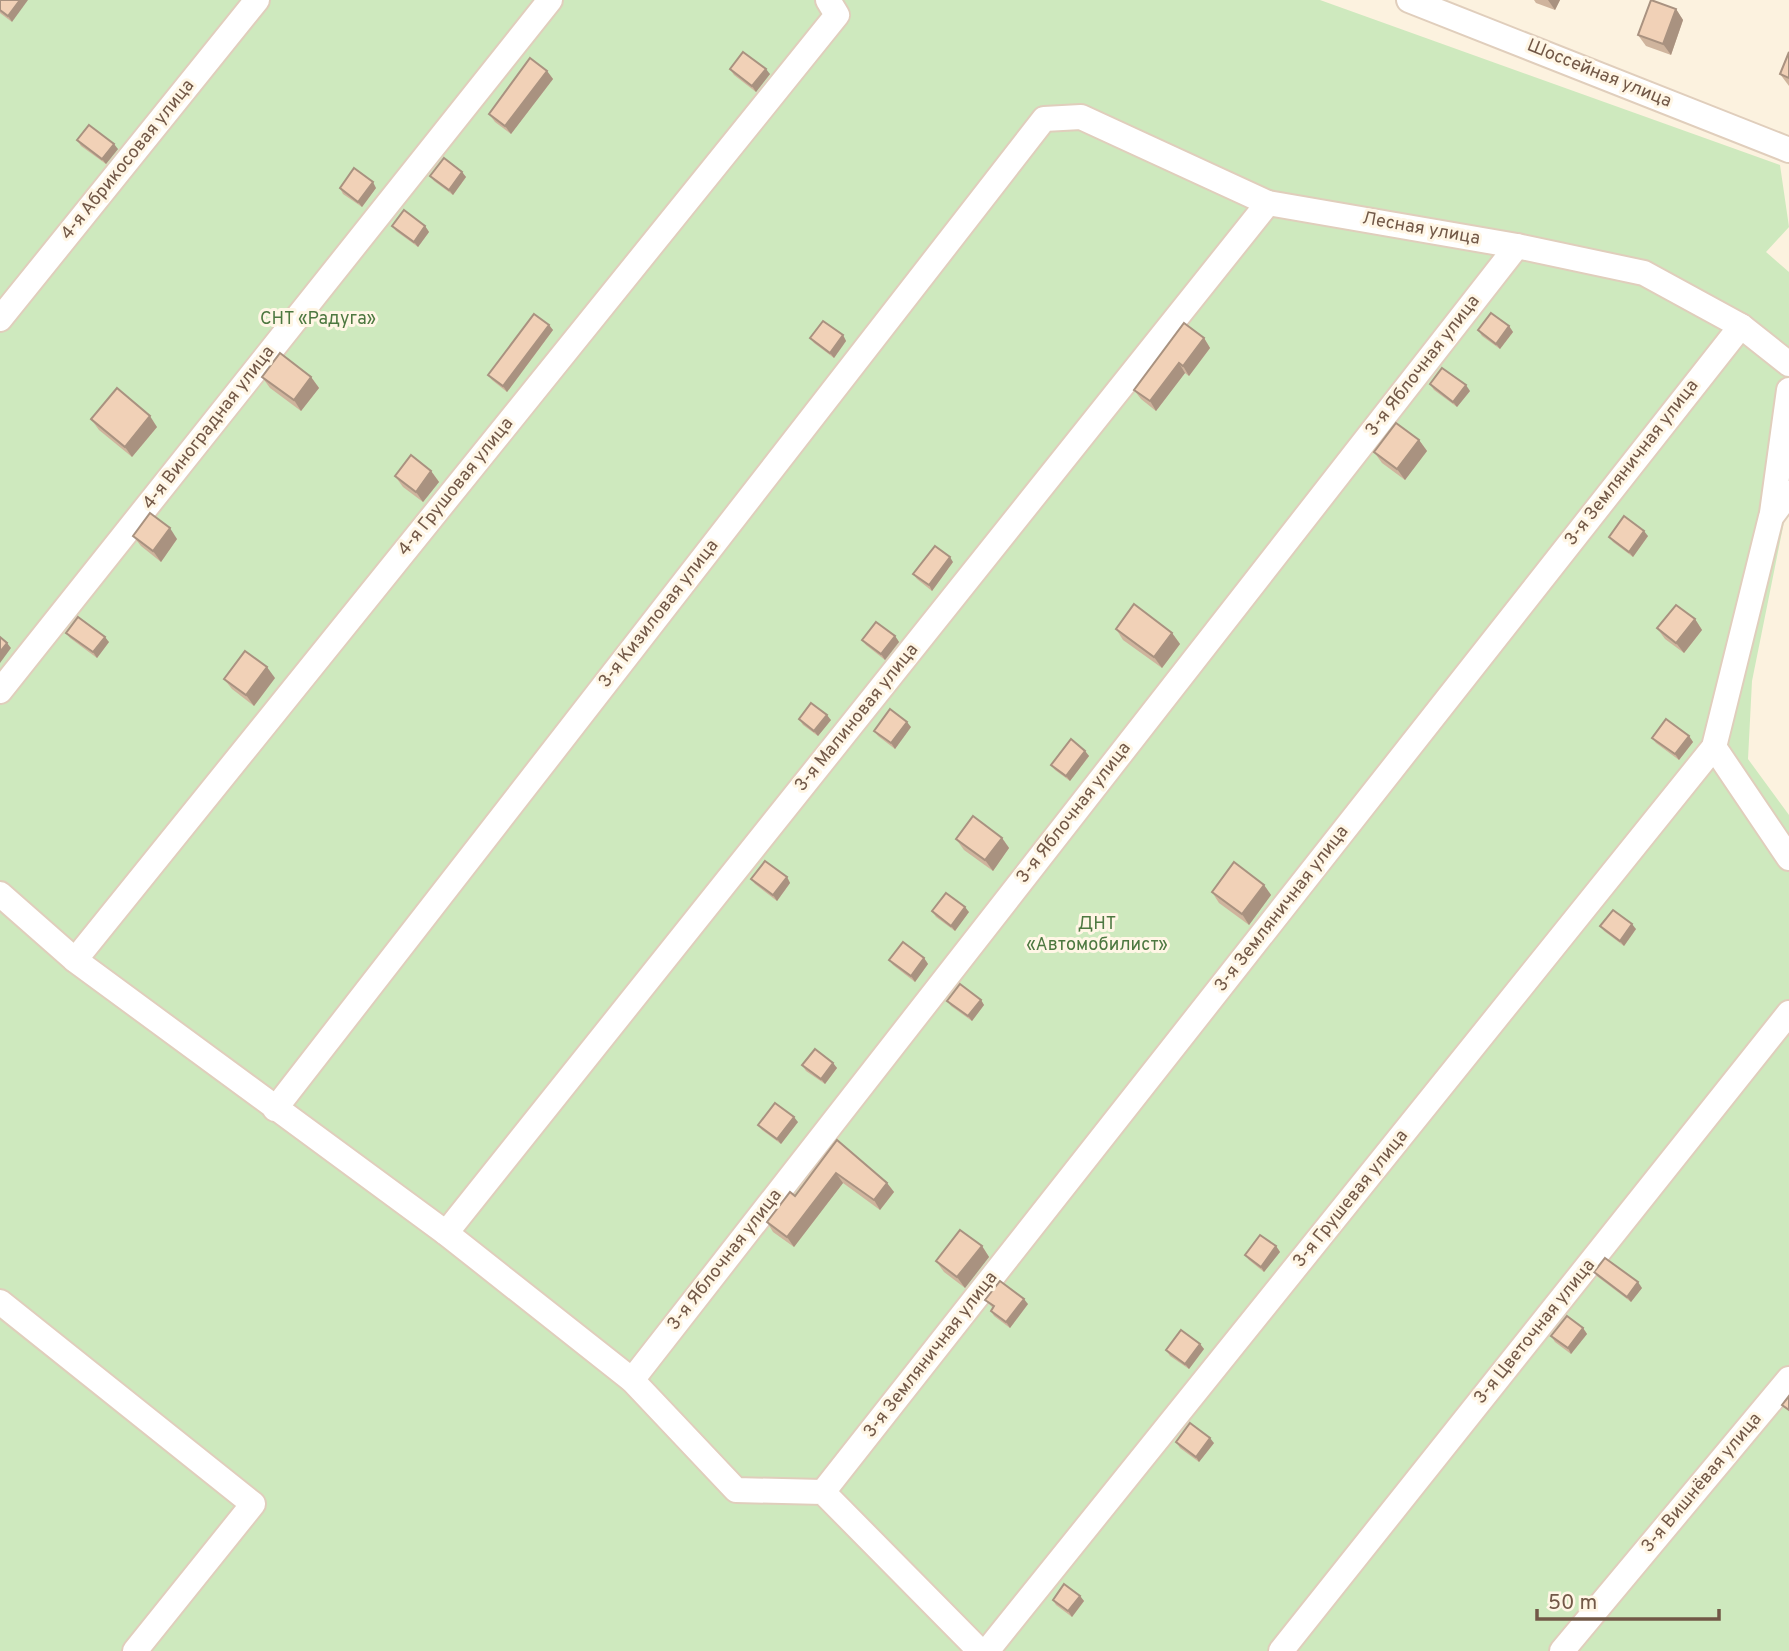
<svg xmlns="http://www.w3.org/2000/svg" width="1789" height="1651" font-family="Overpass,sans-serif">
<rect width="100%" height="100%" fill="#fcf2df"/>
<path fill="#cee9be" d="M0,0H1320L1780,165L1789,227L1766,252L1789,272V497L1752,681L1748,759L1789,815V1651H0Z"/>
<g fill="none" stroke-linecap="round" stroke-linejoin="round">
<defs>
<g id="minor">
<path d="M1409,0L1789,150"/>
<path d="M0,319L257,0"/>
<path d="M1772,513L1789,390"/>
<path d="M0,691L550,0"/>
<path d="M1714,747L1789,858"/>
<path d="M0,894L75,960L446,1233L632,1380L736,1490L823,1492L980,1651"/>
<path d="M75,960L837,15L828,0"/>
<path d="M275,1109L1044,119L1081,117L1268,203L1517,246L1644,273L1741,326L1789,364"/>
<path d="M446,1233L1268,203"/>
<path d="M0,1302L253,1504L135,1651"/>
<path d="M632,1380L1517,246"/>
<path d="M823,1492L1741,326"/>
<path d="M987,1651L1714,747L1771,517L1789,493"/>
<path d="M1281,1651L1789,1013"/>
<path d="M1562,1651L1789,1379"/>
</g>
</defs>
<use href="#minor" stroke="#e0cebc" stroke-width="28"/>
<use href="#minor" stroke="#fff" stroke-width="24"/>
</g>
<g fill="#cfb49d">
<path d="M0,0L12,22L0,13Z"/>
<path d="M1534,0H1560L1555,10L1536,3Z"/>
<path d="M1676,9L1683,20L1671,55L1646,46L1638,35Z"/>
<path d="M1789,52V86L1780,74Z"/>
<path d="M730,69L770,74L756,92L734,75Z"/>
<path d="M547,71L553,79L511,134L495,122L489,114Z"/>
<path d="M77,140L118,149L106,164L81,146Z"/>
<path d="M462,172L466,177L453,195L434,181L430,176Z"/>
<path d="M340,188H376L362,207L343,194Z"/>
<path d="M392,226H425L429,232L418,247L396,231Z"/>
<path d="M549,325L553,330L507,392L492,380L488,375Z"/>
<path d="M1509,326L1513,332L1500,349L1482,336L1478,330Z"/>
<path d="M843,335L846,341L834,358L814,343L810,338Z"/>
<path d="M1204,338L1210,348L1189,376L1185,373L1156,411L1141,399L1134,390Z"/>
<path d="M262,377H311L319,388L301,411L270,388Z"/>
<path d="M1430,384L1470,391L1457,407L1434,390Z"/>
<path d="M91,419L157,427L132,457L99,430Z"/>
<path d="M1419,440L1427,451L1405,480L1382,463L1374,452Z"/>
<path d="M431,471L439,482L423,502L403,487L395,476Z"/>
<path d="M133,536L177,539L161,562L141,546Z"/>
<path d="M1648,536L1633,557L1613,542L1609,537Z"/>
<path d="M953,562L932,591L917,579L913,574Z"/>
<path d="M1695,619L1702,630L1684,653L1665,639L1657,628Z"/>
<path d="M1116,629L1172,633L1180,644L1162,668L1123,640Z"/>
<path d="M66,633L109,642L97,658L70,638Z"/>
<path d="M895,636L899,642L885,660L866,645L862,640Z"/>
<path d="M275,678L254,706L232,689L224,679Z"/>
<path d="M799,719L831,720L818,736L803,725Z"/>
<path d="M911,727L895,749L878,736L874,731Z"/>
<path d="M1689,736L1693,742L1679,760L1656,743L1652,738Z"/>
<path d="M1085,751L1089,756L1070,781L1055,770L1051,765Z"/>
<path d="M1002,838L1009,848L993,871L964,850L956,839Z"/>
<path d="M787,877L790,883L777,901L755,884L751,879Z"/>
<path d="M1264,885L1271,895L1249,925L1219,903L1212,892Z"/>
<path d="M932,911L969,912L955,931L936,917Z"/>
<path d="M1600,926L1636,929L1624,946L1604,931Z"/>
<path d="M924,958L928,964L915,982L893,965L889,960Z"/>
<path d="M981,1000L984,1005L972,1021L951,1006L947,1001Z"/>
<path d="M833,1063L837,1068L825,1084L806,1071L802,1065Z"/>
<path d="M798,1122L781,1144L762,1130L758,1125Z"/>
<path d="M837,1140L887,1183L894,1192L880,1210L843,1183L794,1247L773,1232L767,1222L795,1196Z"/>
<path d="M982,1246L989,1257L965,1288L944,1272L936,1261Z"/>
<path d="M1276,1246L1280,1252L1264,1272L1249,1260L1245,1255Z"/>
<path d="M1594,1272L1642,1288L1631,1302L1598,1277Z"/>
<path d="M985,1300L1028,1304L1010,1328L994,1316L991,1311L993,1308Z"/>
<path d="M1583,1328L1587,1334L1571,1354L1555,1342L1551,1336Z"/>
<path d="M1200,1344L1204,1349L1189,1369L1170,1356L1166,1350Z"/>
<path d="M1176,1442L1214,1443L1199,1462L1180,1448Z"/>
<path d="M1080,1596L1084,1601L1072,1617L1056,1605L1053,1600Z"/>
</g>
<g fill="#a99280">
<path d="M20,0H28L12,22L8,16Z"/>
<path d="M1548,0H1560L1555,10Z"/>
<path d="M1676,9L1683,20L1671,55L1663,44Z"/>
<path d="M766,69L770,74L756,92L752,86Z"/>
<path d="M547,71L553,79L511,134L505,126Z"/>
<path d="M114,144L118,149L106,164L102,159Z"/>
<path d="M462,172L466,177L453,195L449,190Z"/>
<path d="M373,182L376,188L362,207L358,202Z"/>
<path d="M425,226L429,232L418,247L414,242Z"/>
<path d="M549,325L553,330L507,392L503,386Z"/>
<path d="M1509,326L1513,332L1500,349L1496,344Z"/>
<path d="M843,335L846,341L834,358L830,353Z"/>
<path d="M1204,338L1210,348L1189,376L1183,366Z"/>
<path d="M1179,363L1185,373L1156,411L1150,401Z"/>
<path d="M311,377L319,388L301,411L294,400Z"/>
<path d="M1466,385L1470,391L1457,407L1453,402Z"/>
<path d="M150,416L157,427L132,457L125,447Z"/>
<path d="M1419,440L1427,451L1405,480L1397,469Z"/>
<path d="M431,471L439,482L423,502L416,492Z"/>
<path d="M170,528L177,539L161,562L153,551Z"/>
<path d="M1644,531L1648,536L1633,557L1629,552Z"/>
<path d="M950,557L953,562L932,591L929,585Z"/>
<path d="M1695,619L1702,630L1684,653L1676,643Z"/>
<path d="M1172,633L1180,644L1162,668L1154,657Z"/>
<path d="M895,636L899,642L885,660L881,654Z"/>
<path d="M105,637L109,642L97,658L93,652Z"/>
<path d="M7,643L11,648L0,663V652Z"/>
<path d="M267,667L275,678L254,706L246,695Z"/>
<path d="M827,715L831,720L818,736L814,731Z"/>
<path d="M907,722L911,727L895,749L891,743Z"/>
<path d="M1689,736L1693,742L1679,760L1675,754Z"/>
<path d="M1085,751L1089,756L1070,781L1066,776Z"/>
<path d="M1002,838L1009,848L993,871L985,860Z"/>
<path d="M787,877L790,883L777,901L773,895Z"/>
<path d="M1264,885L1271,895L1249,925L1242,914Z"/>
<path d="M965,907L969,912L955,931L951,926Z"/>
<path d="M1632,924L1636,929L1624,946L1620,941Z"/>
<path d="M924,958L928,964L915,982L911,976Z"/>
<path d="M981,1000L984,1005L972,1021L968,1016Z"/>
<path d="M833,1063L837,1068L825,1084L821,1079Z"/>
<path d="M794,1117L798,1122L781,1144L777,1139Z"/>
<path d="M836,1173L843,1183L794,1247L787,1237Z"/>
<path d="M887,1183L894,1192L880,1210L874,1200Z"/>
<path d="M982,1246L989,1257L965,1288L957,1277Z"/>
<path d="M1276,1246L1280,1252L1264,1272L1261,1267Z"/>
<path d="M1638,1282L1642,1288L1631,1302L1627,1297Z"/>
<path d="M1024,1299L1028,1304L1010,1328L1006,1322Z"/>
<path d="M1583,1328L1587,1334L1571,1354L1568,1348Z"/>
<path d="M1200,1344L1204,1349L1189,1369L1185,1364Z"/>
<path d="M1210,1438L1214,1443L1199,1462L1196,1457Z"/>
<path d="M1080,1596L1084,1601L1072,1617L1068,1611Z"/>
</g>
<g fill="#f1d1b7" stroke="#a99280" stroke-width="2">
<path d="M0,0H20L8,16L0,10Z"/>
<path d="M1651,0L1676,9L1663,44L1638,35Z"/>
<path d="M743,52L766,69L752,86L730,69Z"/>
<path d="M1789,52V78L1780,74Z"/>
<path d="M530,58L547,71L505,126L489,114Z"/>
<path d="M89,125L114,144L102,159L77,140Z"/>
<path d="M444,158L462,172L449,190L430,176Z"/>
<path d="M354,168L373,182L358,202L340,188Z"/>
<path d="M404,210L425,226L414,242L392,226Z"/>
<path d="M1491,313L1509,326L1496,344L1478,330Z"/>
<path d="M534,314L549,325L503,386L488,375Z"/>
<path d="M823,321L843,335L830,353L810,338Z"/>
<path d="M1184,323L1204,338L1183,366L1179,363L1150,401L1134,390Z"/>
<path d="M280,353L311,377L294,400L262,377Z"/>
<path d="M1442,368L1466,385L1453,402L1430,384Z"/>
<path d="M117,388L150,416L125,447L91,419Z"/>
<path d="M1396,423L1419,440L1397,469L1374,452Z"/>
<path d="M411,455L431,471L416,492L395,476Z"/>
<path d="M150,513L170,528L153,551L133,536Z"/>
<path d="M1624,516L1644,531L1629,552L1609,537Z"/>
<path d="M935,546L950,557L929,585L913,574Z"/>
<path d="M1134,604L1172,633L1154,657L1116,629Z"/>
<path d="M1676,605L1695,619L1676,643L1657,628Z"/>
<path d="M78,617L105,637L93,652L66,633Z"/>
<path d="M876,622L895,636L881,654L862,640Z"/>
<path d="M0,637L7,643L0,652Z"/>
<path d="M245,651L267,667L246,695L224,679Z"/>
<path d="M811,703L827,715L814,731L799,719Z"/>
<path d="M890,709L907,722L891,743L874,731Z"/>
<path d="M1666,719L1689,736L1675,754L1652,738Z"/>
<path d="M1071,739L1085,751L1066,776L1051,765Z"/>
<path d="M973,816L1002,838L985,860L956,839Z"/>
<path d="M765,861L787,877L773,895L751,879Z"/>
<path d="M1234,862L1264,885L1242,914L1212,892Z"/>
<path d="M946,893L965,907L951,926L932,911Z"/>
<path d="M1613,910L1632,924L1620,941L1600,926Z"/>
<path d="M903,942L924,958L911,976L889,960Z"/>
<path d="M960,984L981,1000L968,1016L947,1001Z"/>
<path d="M815,1049L833,1063L821,1079L802,1065Z"/>
<path d="M775,1103L794,1117L777,1139L758,1125Z"/>
<path d="M837,1140L887,1183L874,1200L836,1173L787,1237L767,1222L790,1192L795,1196Z"/>
<path d="M960,1230L982,1246L957,1277L936,1261Z"/>
<path d="M1260,1235L1276,1246L1261,1267L1245,1255Z"/>
<path d="M1605,1258L1638,1282L1627,1297L1594,1272Z"/>
<path d="M1000,1281L1024,1299L1006,1322L991,1311L994,1306L985,1300Z"/>
<path d="M1567,1316L1583,1328L1568,1348L1551,1336Z"/>
<path d="M1181,1330L1200,1344L1185,1364L1166,1350Z"/>
<path d="M1789,1396V1410L1782,1405Z"/>
<path d="M1190,1423L1210,1438L1196,1457L1176,1442Z"/>
<path d="M1064,1584L1080,1596L1068,1611L1053,1600Z"/>
</g>
<g text-anchor="middle" dominant-baseline="central" stroke-width="6" stroke-linejoin="round" paint-order="stroke">
<g font-size="18" fill="#725847" stroke="#fff6e5">
<text transform="translate(1599 74) rotate(22)">Шоссейная улица</text>
<text transform="translate(128 160) rotate(-51)">4-я Абрикосовая улица</text>
<text transform="translate(1421 229) rotate(10)">Лесная улица</text>
<text transform="translate(1423 366) rotate(-52)">3-я Яблочная улица</text>
<text transform="translate(209 428) rotate(-52)">4-я Виноградная улица</text>
<text transform="translate(1632 463) rotate(-52)">3-я Земляничная улица</text>
<text transform="translate(456 487) rotate(-51)">4-я Грушовая улица</text>
<text transform="translate(659 614) rotate(-52)">3-я Кизиловая улица</text>
<text transform="translate(857 718) rotate(-51)">3-я Малиновая улица</text>
<text transform="translate(1074 813) rotate(-52)">3-я Яблочная улица</text>
<text transform="translate(1282 909) rotate(-52)">3-я Земляничная улица</text>
<text transform="translate(1351 1199) rotate(-51)">3-я Грушевая улица</text>
<text transform="translate(725 1260) rotate(-52)">3-я Яблочная улица</text>
<text transform="translate(1535 1332) rotate(-51)">3-я Цветочная улица</text>
<text transform="translate(931 1355) rotate(-52)">3-я Земляничная улица</text>
<text transform="translate(1702 1483) rotate(-50)">3-я Вишнёвая улица</text>
</g>
<g font-size="18" fill="#4d7840" stroke="#fff6e5">
<text x="318" y="319">СНТ «Радуга»</text>
<text x="1097" y="924">ДНТ<tspan x="1097" dy="21">«Автомобилист»</tspan></text>
</g>
</g>
<path d="M1537 1609v10h182v-10" fill="none" stroke="#725847" stroke-width="3.5"/>
<text x="1548" y="1609" font-size="21" fill="#725847" stroke="#fff6e5" stroke-width="5" paint-order="stroke">50 m</text>
</svg>
